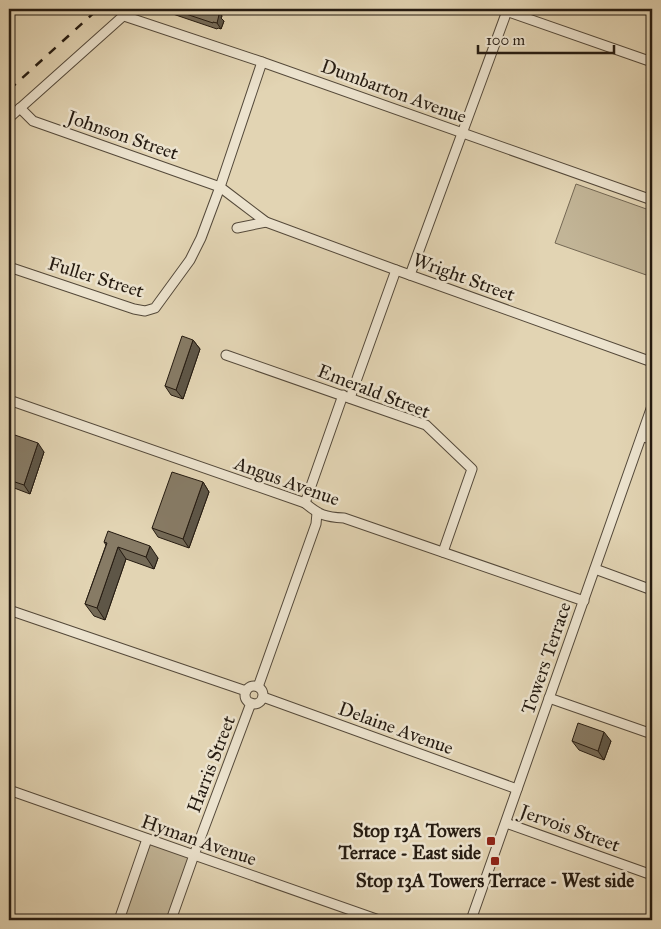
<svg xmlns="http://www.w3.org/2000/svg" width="661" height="929" font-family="'IM FELL Great Primer',serif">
<rect width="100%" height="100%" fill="#e2d4b3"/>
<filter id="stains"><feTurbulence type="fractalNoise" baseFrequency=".004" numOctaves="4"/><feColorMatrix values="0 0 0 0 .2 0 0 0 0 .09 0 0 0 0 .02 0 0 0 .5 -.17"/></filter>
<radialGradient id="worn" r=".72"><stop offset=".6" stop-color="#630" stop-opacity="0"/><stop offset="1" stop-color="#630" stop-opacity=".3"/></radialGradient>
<g fill="#c2b597" stroke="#746854">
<path d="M576,184L652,211V277L555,243Z"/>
<path d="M148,838L194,854L170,920H120Z"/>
</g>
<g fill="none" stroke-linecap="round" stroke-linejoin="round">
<defs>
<g id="street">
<path d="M500,9L652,62"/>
<path d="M124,16L262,62L652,200"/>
<path d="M20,108L33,121L220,187L266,222L396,270L652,362"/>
<path d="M9,118L131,9"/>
<path d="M237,228L266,222"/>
<path d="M9,267L134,309L145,311L155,308L190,260L201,238L220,187L262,62"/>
<path d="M410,275L507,11L509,9"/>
<path d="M226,355L426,425L472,469L443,552"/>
<path d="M350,398L396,270"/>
<path d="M9,400L305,503C319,515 325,517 344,518L584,601"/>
<path d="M642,436L652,440"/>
<path d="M305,503L343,395"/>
<path d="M595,569L652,590"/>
<path d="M9,610L246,691"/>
<circle cx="254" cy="695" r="9"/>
<path d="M258,687L316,524L317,513"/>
<path d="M263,697L517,789"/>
<path d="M549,698L652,734"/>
<path d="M9,790L379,920"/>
<path d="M506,823L652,875"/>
<path d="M119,920L147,839"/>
<path d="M171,920L194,855L251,703"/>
<path d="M471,920L652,406"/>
</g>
</defs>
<use href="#street" stroke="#54493a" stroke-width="11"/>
<use href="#street" stroke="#ece3ce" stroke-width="9"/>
<path stroke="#251b11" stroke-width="2.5" stroke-dasharray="9 9" stroke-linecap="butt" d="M9,90L98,9"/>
</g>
<g fill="#746a57" stroke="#251b11">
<path d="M163,9H216L222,16L221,18L224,21L221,29L218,28L217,29L164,11Z"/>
<path d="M193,340L200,349L183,399L171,395L165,386Z"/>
<path d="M9,433L44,452L30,494L9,486Z"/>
<path d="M203,482L209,492L189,548L158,537L152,528Z"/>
<path d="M104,542L158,558L154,569L126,559L105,620L94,616L85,604L106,545Z"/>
<path d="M572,741H611L604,760L579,750Z"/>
</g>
<g fill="#5e5647" stroke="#251b11">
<path d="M218,9L222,16L221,18L224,21L221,29L217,23L216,14Z"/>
<path d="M193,340L200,349L183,399L176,390Z"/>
<path d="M38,443L44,452L30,494L24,485Z"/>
<path d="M203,482L209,492L189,548L183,539Z"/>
<path d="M150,546L158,558L154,569L146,557Z"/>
<path d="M118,547L126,559L105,620L97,608Z"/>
<path d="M604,732L611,741L604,760L598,751Z"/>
</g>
<g fill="#877b65" stroke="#251b11">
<path d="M171,9H218L216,14L219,15L217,23L213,22V23Z"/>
<path d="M182,336L193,340L176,390L165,386Z"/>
<path d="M9,433L38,443L24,485L9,480Z"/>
<path d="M172,472L203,482L183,539L152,528Z"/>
<path d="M108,531L150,546L146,557L118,547L97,608L85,604L107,543L104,542Z"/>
<path d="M578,723L604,732L598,751L572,741Z"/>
</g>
<g fill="#8f2418" stroke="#ece3ce" stroke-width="2">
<rect x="486" y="836" width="10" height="10" rx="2.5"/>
<rect x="490" y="856" width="10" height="10" rx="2.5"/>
</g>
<g text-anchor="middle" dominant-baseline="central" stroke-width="5" stroke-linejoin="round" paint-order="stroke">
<g font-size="19" fill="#251b11" stroke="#ece3ce">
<text transform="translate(394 91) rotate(20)">Dumbarton Avenue</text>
<text transform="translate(123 135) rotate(19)">Johnson Street</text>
<text transform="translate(96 277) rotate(17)">Fuller Street</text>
<text transform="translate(464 277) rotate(20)">Wright Street</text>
<text transform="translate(374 391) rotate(21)">Emerald Street</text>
<text transform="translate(287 481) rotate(20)">Angus Avenue</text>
<text transform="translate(546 658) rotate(-71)">Towers Terrace</text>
<text transform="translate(396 728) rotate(20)">Delaine Avenue</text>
<text transform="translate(211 764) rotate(-69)">Harris Street</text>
<text transform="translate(570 828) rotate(20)">Jervois Street</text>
<text transform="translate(199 840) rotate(19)">Hyman Avenue</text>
</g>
<g font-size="19" font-weight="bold" fill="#251b11" stroke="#ece3ce" text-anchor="end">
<text x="481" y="830">Stop 13A Towers<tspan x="481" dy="22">Terrace - East side</tspan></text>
<text x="495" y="880" text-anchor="middle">Stop 13A Towers Terrace - West side</text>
</g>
</g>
<rect width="661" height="929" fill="none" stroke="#e2d4b3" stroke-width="30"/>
<rect x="10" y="10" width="641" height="909" fill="none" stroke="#251b11" stroke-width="2.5"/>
<rect x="15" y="15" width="631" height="899" fill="none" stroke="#251b11"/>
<path d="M478 45v8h136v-8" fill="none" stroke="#251b11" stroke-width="2.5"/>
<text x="486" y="45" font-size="15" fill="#251b11" stroke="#ece3ce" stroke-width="4" paint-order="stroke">100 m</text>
<rect width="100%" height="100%" filter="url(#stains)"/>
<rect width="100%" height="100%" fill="url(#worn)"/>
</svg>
